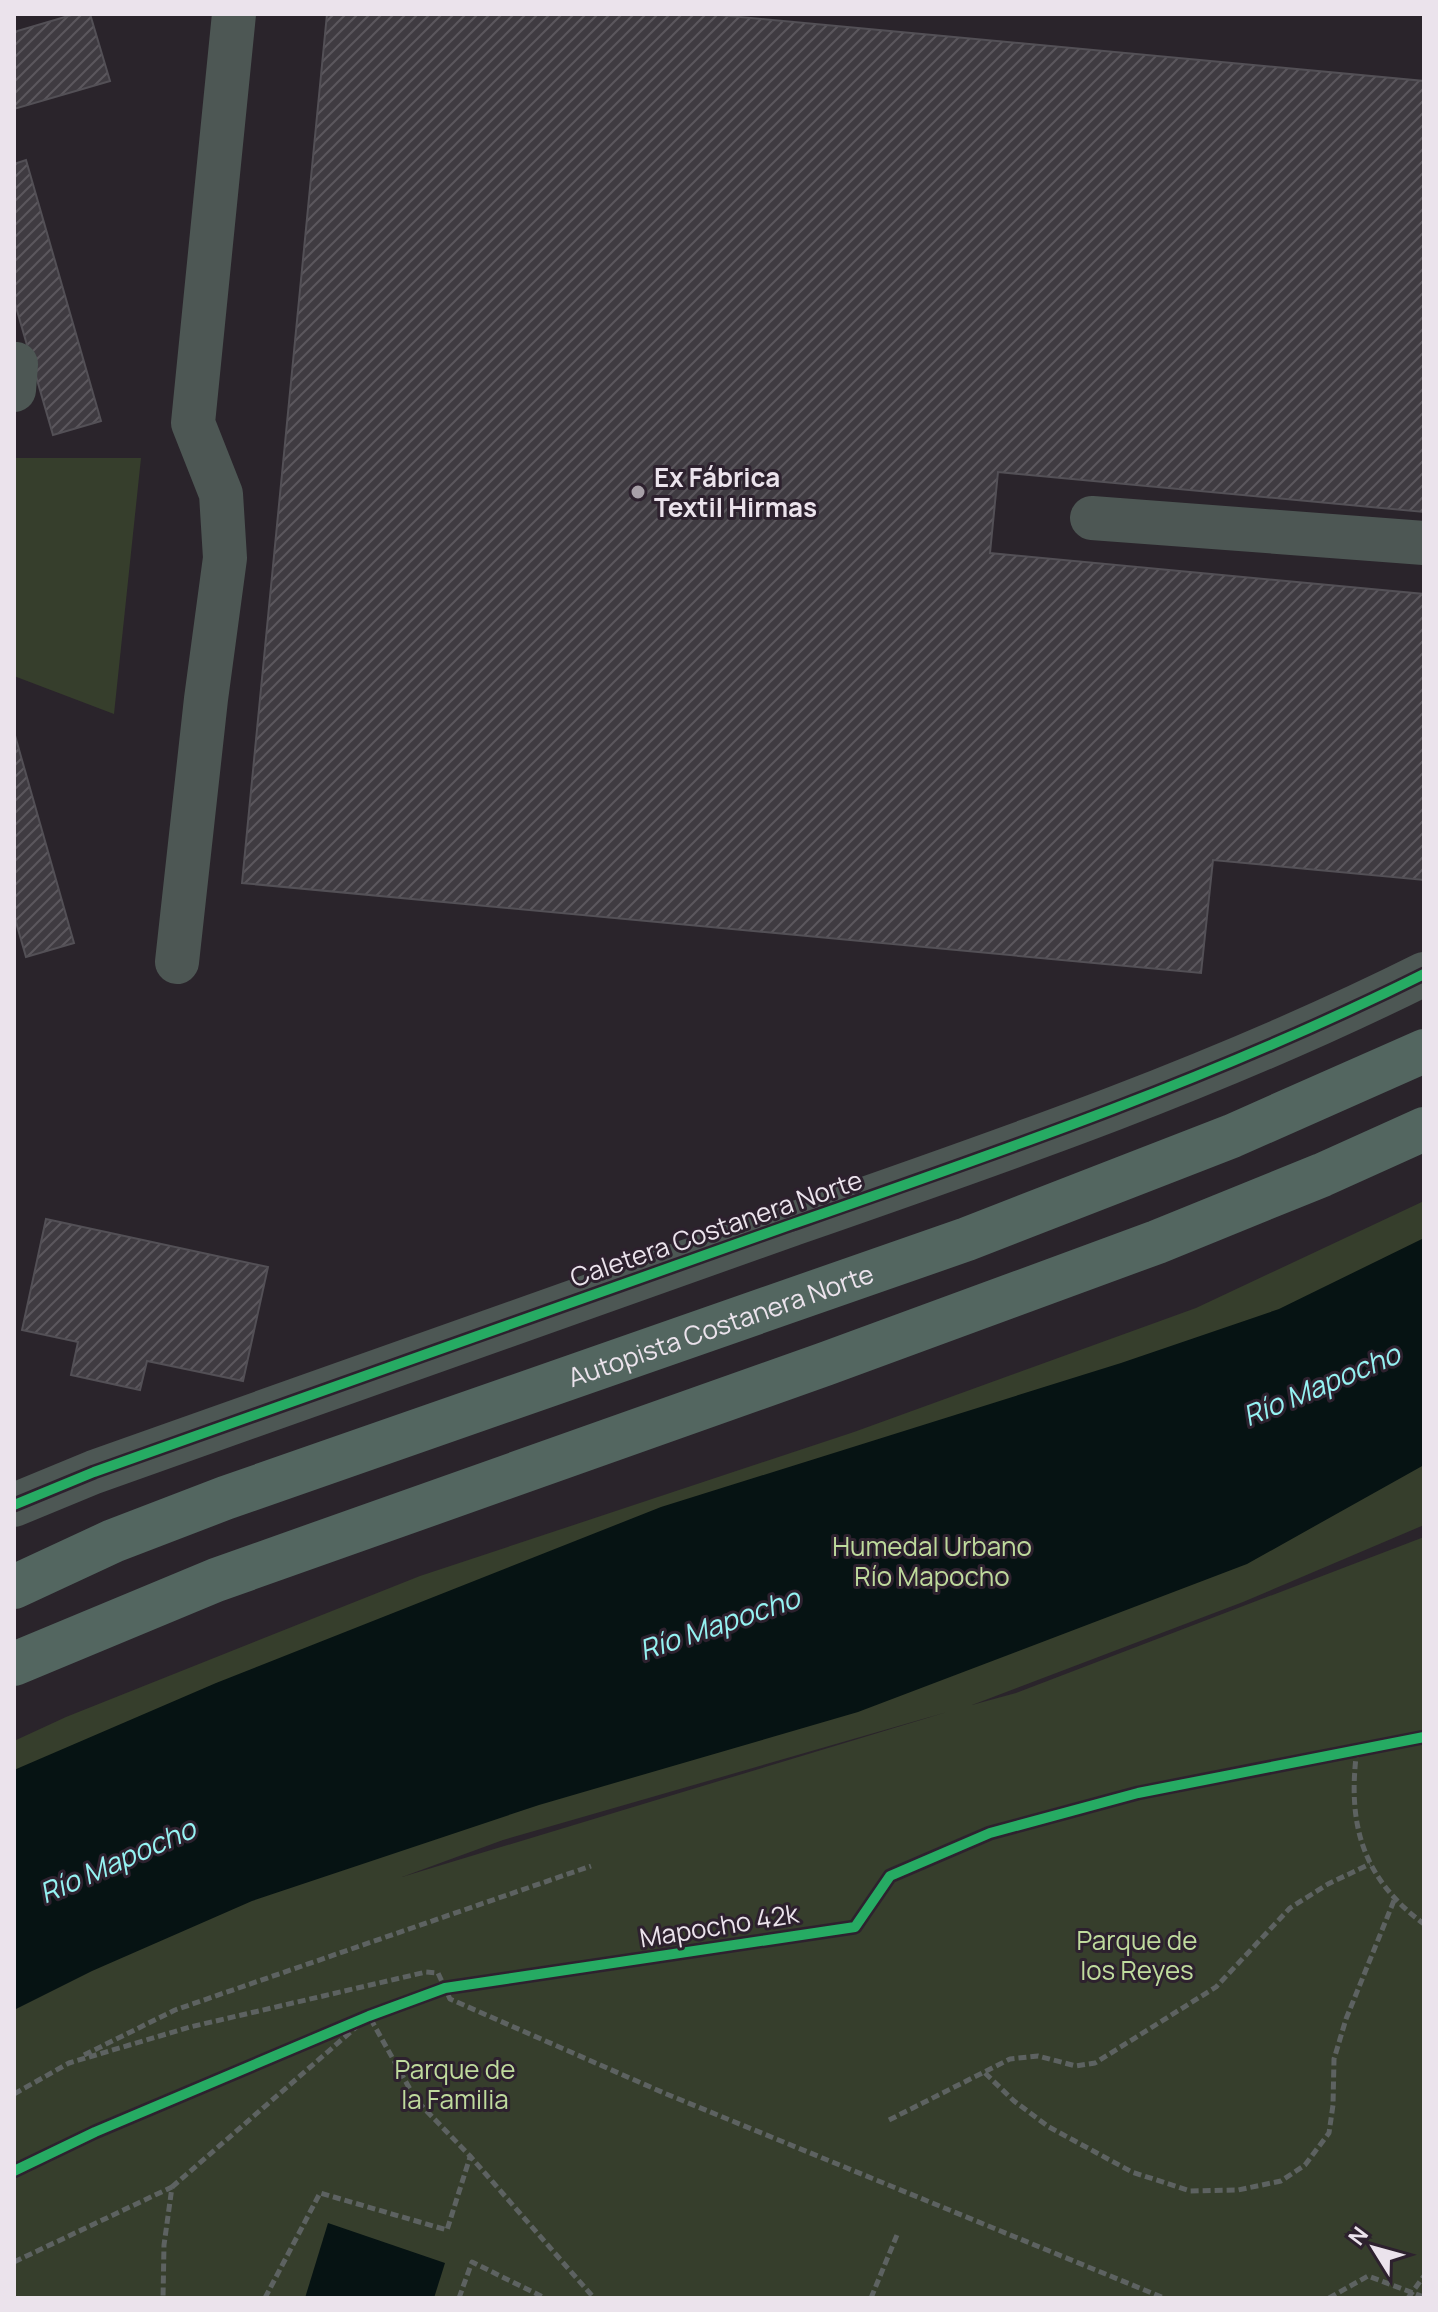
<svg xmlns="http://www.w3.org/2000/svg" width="1438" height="2312" font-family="Manrope,sans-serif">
<defs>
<pattern id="building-hatch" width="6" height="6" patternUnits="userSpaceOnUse" patternTransform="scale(2)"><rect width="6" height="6" fill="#3f3b41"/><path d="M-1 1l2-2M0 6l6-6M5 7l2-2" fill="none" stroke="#5b575d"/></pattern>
</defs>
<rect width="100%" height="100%" fill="#2a242b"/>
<g fill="#363e2c" fill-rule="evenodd">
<path d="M14,458H141L114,714L14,676Z"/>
<path d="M1424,1201V1525L1243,1602L972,1705L1016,1693L1424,1537V2298H14V1741L66,1717L420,1576L854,1432L1196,1308ZM947,1712L402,1877L503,1840Z"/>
</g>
<g fill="#061313">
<path d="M1424,1238V1465L1247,1564L858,1712L539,1805L252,1901L92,1971L14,2010V1770L216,1683L661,1507L1121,1363L1279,1309Z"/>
<path d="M328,2223L445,2263L434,2298H305Z"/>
</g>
<g fill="url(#building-hatch)" stroke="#535056" stroke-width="2">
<path d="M75,14H90L110,81L14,109V32Z"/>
<path d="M327,14H709L1424,81V512L998,472L990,553L1424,594V880L1213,860L1201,973L242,883Z"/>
<path d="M26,160L101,421L53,435L14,300V164Z"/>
<path d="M14,732L74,943L26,957L14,915Z"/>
<path d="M46,1219L268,1267L243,1381L147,1361L140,1390L71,1375L78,1342L22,1330Z"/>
</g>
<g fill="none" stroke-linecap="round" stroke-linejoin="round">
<g stroke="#5d6261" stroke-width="5" stroke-dasharray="8 4" stroke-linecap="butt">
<path d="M1357,1749C1347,1824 1362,1878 1424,1924"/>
<path d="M84,2055L175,2010L591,1866"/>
<path d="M985,2073L1014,2101L1049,2127L1132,2172L1190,2191L1238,2190L1281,2181L1305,2165L1329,2133L1333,2105L1334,2059L1346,2019L1395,1898"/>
<path d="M14,2094L69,2063L190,2027L426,1972L438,1973L450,1999L664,2093L1164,2298"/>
<path d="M889,2120L1010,2059L1038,2056L1076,2066L1095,2063L1216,1987L1290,1908L1328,1884L1370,1864"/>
<path d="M172,2187L369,2016L416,2100L470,2156L594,2298"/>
<path d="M14,2262L172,2187L164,2245L163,2298"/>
<path d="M265,2298L320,2193L447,2230L470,2157"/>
<path d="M459,2298L472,2262L545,2298"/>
<path d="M871,2298L897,2235"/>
<path d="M1329,2298L1368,2276L1424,2297"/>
<path d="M1408,2298L1424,2276"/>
</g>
<g stroke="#4d5754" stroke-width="44">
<path d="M14,390L16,364"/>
<path d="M1092,518L1424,543"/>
<path d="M177,962L206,699L225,558L221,494L193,423L234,14"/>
<path d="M14,1505L94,1472C325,1390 556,1308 787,1226C1003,1151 1220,1076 1424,974"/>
</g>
<g stroke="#536660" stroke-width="44">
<path id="s1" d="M14,1587L113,1541L225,1498L967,1239L1232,1136L1424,1051"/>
<path d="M14,1664L216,1580L825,1364L1157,1242L1322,1175L1424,1129"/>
</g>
<defs>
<g id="cycleway">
<path d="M14,1505L94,1472C325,1390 556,1308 787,1226C1003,1151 1220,1076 1424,974"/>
<path d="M14,2171L95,2132L369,2016L445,1988L855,1927L890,1876L990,1833L1138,1793L1424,1737"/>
</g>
</defs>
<use href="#cycleway" stroke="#2d212e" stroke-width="15"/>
<use href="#cycleway" stroke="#26ab63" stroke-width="10"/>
</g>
<circle fill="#a7a0a8" stroke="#2d212e" stroke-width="3" cx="638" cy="492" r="8"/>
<g text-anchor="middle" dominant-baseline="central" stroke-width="6" stroke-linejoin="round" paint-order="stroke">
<g font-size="26" font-weight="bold" fill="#ebe3ec" stroke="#2d212e" text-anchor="start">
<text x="654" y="477">Ex Fábrica<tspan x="654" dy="30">Textil Hirmas</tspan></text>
</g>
<g font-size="26" fill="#ebe3ec" stroke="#2d212e">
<text transform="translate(716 1228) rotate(-19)">Caletera Costanera Norte</text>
<text stroke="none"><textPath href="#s1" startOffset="754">Autopista Costanera Norte</textPath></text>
<text transform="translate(719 1925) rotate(-9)">Mapocho 42k</text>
</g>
<g font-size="26" fill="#bfdb9d" stroke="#2d212e">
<text x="932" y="1546">Humedal Urbano<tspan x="932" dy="30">Río Mapocho</tspan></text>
<text x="1137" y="1940">Parque de<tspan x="1137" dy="30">los Reyes</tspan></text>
<text x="455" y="2069">Parque de<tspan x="455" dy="30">la Familia</tspan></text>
</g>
<g font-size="28" font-style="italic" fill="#95f2f2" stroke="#2d212e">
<text transform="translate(1321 1384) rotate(-23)">Río Mapocho</text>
<text transform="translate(719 1623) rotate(-19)">Río Mapocho</text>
<text transform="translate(117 1860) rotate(-24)">Río Mapocho</text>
</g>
</g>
<rect width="1438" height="2312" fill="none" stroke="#ebe3ec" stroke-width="32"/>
<g transform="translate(1374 2248) rotate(307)" stroke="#2d212e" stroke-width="6" paint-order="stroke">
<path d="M0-6L14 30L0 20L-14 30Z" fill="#ebe3ec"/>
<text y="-12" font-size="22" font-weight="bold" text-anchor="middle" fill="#ebe3ec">N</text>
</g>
</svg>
